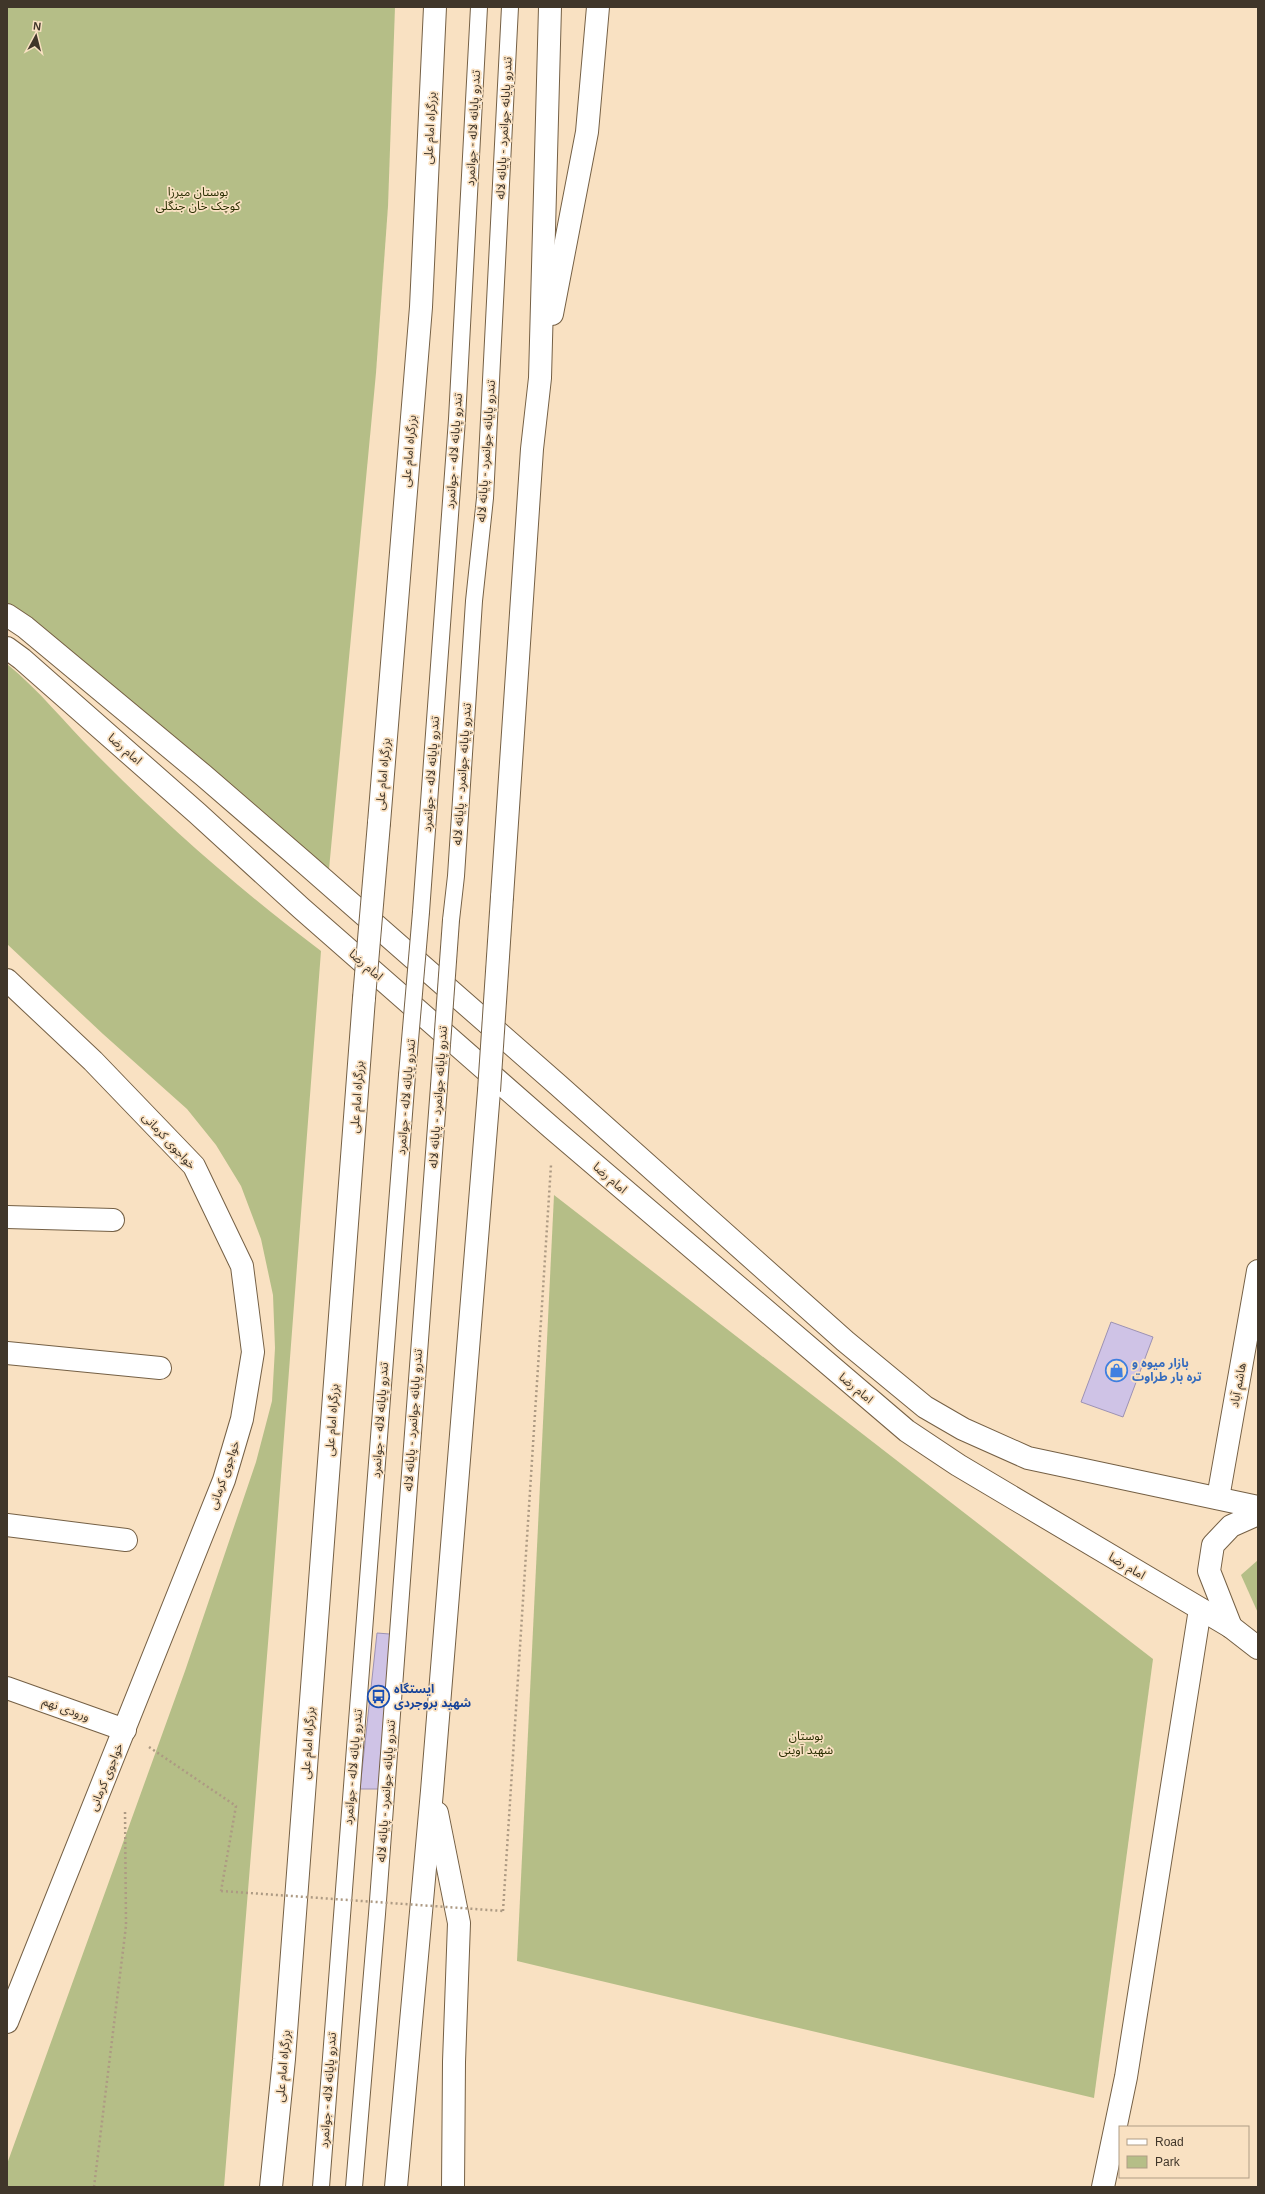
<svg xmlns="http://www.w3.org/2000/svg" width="1265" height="2194" font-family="Arial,'Noto Sans Arabic',sans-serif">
<rect width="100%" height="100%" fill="#f9e1c2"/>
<g fill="#b5be87">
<path d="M7,7H395L388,206L376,373L329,869L7,605Z"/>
<path d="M7,664C39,690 65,723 94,752C164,823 241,891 321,951L272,1594L224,2187H7V2164L185,1671L256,1462L272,1401L275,1348L273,1295L261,1239L241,1186L216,1145L187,1109L103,1034L7,944Z"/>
<path d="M554,1195L1153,1659L1094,2098L517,1961Z"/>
<path d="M1258,1560V1613L1241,1575Z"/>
</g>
<g fill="#cfc3e6" stroke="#9d92b3">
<path d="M1111,1322L1153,1337L1123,1417L1081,1402Z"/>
<path d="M377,1633L402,1635L390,1789H360Z"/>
</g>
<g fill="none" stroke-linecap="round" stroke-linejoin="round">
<defs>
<g id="lane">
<path d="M421,912L457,419L479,7"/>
<path d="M451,920L456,876L474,601L485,498L510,7"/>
<path d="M321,2187L407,1075"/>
<path d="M354,2187L377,1914L439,1086"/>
</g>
<g id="street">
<path d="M7,980L93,1061L194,1166L242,1266L253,1352L242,1419L224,1480L7,2022"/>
<path d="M7,1217L113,1220"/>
<path d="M7,1353L160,1368"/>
<path d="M1218,1498L1258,1271"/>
<path d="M7,1525L126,1540"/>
<path d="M7,1688L125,1730"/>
<path d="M1103,2187L1126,2077L1200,1609"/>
</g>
<g id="secondary">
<path d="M7,615L25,627L203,775L306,864L558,1085L845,1341L925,1407L963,1429L1028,1458L1258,1507"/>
<path d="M7,648L22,659L197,813L301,908L553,1129L907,1431L958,1465L1231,1627L1258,1648"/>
<path d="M1231,1627L1209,1571L1213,1545L1231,1526L1258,1514"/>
</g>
<g id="highway">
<path d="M552,314L587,132L598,7"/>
<path d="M379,823L421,307L435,7"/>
<path d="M502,897L532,449L540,378L550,7"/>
<path d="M437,1813L459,1923L454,2062L453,2187"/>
<path d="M271,2187L284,2059L364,998"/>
<path d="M396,2187L432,1791L489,1091"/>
</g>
</defs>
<use href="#lane" stroke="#756045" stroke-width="18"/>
<use href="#street" stroke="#756045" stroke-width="24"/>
<use href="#secondary" stroke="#756045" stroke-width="24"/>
<use href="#highway" stroke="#756045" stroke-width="24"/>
<g stroke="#ad9a83" stroke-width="2.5" stroke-dasharray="2 3" stroke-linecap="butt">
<path d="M149,1747L236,1806L221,1891"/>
<path d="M503,1911L551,1165"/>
<path d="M94,2187L126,1926L125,1809"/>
</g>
<use href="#lane" stroke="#fff" stroke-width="16"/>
<use href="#street" stroke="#fff" stroke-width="22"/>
<use href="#secondary" stroke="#fff" stroke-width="22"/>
<use href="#highway" stroke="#fff" stroke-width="22"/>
<defs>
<g id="lane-bridge">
<path d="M407,1075L421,912"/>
<path d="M439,1086L451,920"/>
</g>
<g id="highway-bridge">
<path d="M364,998L379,823"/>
<path d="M489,1091L502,897"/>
</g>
</defs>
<use href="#lane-bridge" stroke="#756045" stroke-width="18" stroke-linecap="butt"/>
<use href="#highway-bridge" stroke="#756045" stroke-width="24" stroke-linecap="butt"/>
<path stroke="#ad9a83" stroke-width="2.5" stroke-dasharray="2 3" stroke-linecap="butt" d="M221,1891L503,1911"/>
<use href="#lane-bridge" stroke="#fff" stroke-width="16"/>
<use href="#highway-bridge" stroke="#fff" stroke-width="22"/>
</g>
<defs>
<symbol id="shop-ring" viewBox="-11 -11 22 22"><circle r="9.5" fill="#f9e1c2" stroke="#3f7fe0" stroke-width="1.5"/><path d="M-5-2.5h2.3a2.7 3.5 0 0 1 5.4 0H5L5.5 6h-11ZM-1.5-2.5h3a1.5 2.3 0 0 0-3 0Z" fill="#3f7fe0"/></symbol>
<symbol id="bus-ring" viewBox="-11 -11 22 22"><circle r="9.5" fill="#f9e1c2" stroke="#1a4fb4" stroke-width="1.5"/><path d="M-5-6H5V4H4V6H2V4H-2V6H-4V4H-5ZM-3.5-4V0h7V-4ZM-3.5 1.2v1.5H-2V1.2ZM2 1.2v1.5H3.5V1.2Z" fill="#1a4fb4"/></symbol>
</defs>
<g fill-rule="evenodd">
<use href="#shop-ring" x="1104" y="1358" width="25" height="25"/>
<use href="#bus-ring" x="366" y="1684" width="25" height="25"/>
</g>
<g text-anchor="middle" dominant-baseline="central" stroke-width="3.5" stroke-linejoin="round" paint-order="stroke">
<g font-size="12" fill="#40362a" stroke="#f9e1c2">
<text transform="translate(430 128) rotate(-87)">بزرگراه امام علی</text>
<text transform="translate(473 128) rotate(-87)">تندرو پایانه لاله - جوانمرد</text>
<text transform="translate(504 128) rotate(-87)">تندرو پایانه جوانمرد - پایانه لاله</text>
<text transform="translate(409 451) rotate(-85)">بزرگراه امام علی</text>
<text transform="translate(454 451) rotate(-86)">تندرو پایانه لاله - جوانمرد</text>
<text transform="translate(486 451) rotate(-86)">تندرو پایانه جوانمرد - پایانه لاله</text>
<text transform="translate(125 749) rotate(41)">امام رضا</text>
<text transform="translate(383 774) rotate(-85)">بزرگراه امام علی</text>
<text transform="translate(431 774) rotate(-86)">تندرو پایانه لاله - جوانمرد</text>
<text transform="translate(462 774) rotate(-86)">تندرو پایانه جوانمرد - پایانه لاله</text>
<text transform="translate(366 965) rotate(41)">امام رضا</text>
<text transform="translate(357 1097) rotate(-86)">بزرگراه امام علی</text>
<text transform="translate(406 1097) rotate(-85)">تندرو پایانه لاله - جوانمرد</text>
<text transform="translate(438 1097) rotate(-86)">تندرو پایانه جوانمرد - پایانه لاله</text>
<text transform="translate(169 1141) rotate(47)">خواجوی کرمانی</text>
<text transform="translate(610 1178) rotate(41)">امام رضا</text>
<text transform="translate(1238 1385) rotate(-80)">هاشم آباد</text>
<text transform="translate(856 1388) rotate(40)">امام رضا</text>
<text transform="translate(332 1420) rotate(-86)">بزرگراه امام علی</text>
<text transform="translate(380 1420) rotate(-86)">تندرو پایانه لاله - جوانمرد</text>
<text transform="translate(413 1420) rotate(-86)">تندرو پایانه جوانمرد - پایانه لاله</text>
<text transform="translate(224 1475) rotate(-71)">خواجوی کرمانی</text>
<text transform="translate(1127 1566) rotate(31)">امام رضا</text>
<text transform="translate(66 1709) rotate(20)">ورودی نهم</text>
<text transform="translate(308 1743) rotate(-86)">بزرگراه امام علی</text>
<text transform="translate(353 1767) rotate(-85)">تندرو پایانه لاله - جوانمرد</text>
<text transform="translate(106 1777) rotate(-68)">خواجوی کرمانی</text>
<text transform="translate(386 1791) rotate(-86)">تندرو پایانه جوانمرد - پایانه لاله</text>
<text transform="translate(283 2066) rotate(-85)">بزرگراه امام علی</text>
<text transform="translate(328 2090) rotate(-86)">تندرو پایانه لاله - جوانمرد</text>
</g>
<g font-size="12" fill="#292d00" stroke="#f9e1c2">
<text x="198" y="192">بوستان میرزا<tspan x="198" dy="14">کوچک خان جنگلی</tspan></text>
<text x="806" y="1736">بوستان<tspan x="806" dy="14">شهید آوینی</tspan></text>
</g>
<g font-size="12" font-weight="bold" fill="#366cbe" stroke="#f9e1c2" text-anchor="start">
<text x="1132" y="1363">بازار میوه و<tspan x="1132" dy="14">تره‌ بار طراوت</tspan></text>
</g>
<g font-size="12" font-weight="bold" fill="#164399" stroke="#f9e1c2" text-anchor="start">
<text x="394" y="1689">ایستگاه<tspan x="394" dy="14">شهید بروجردی</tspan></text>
</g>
</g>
<rect width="1265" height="2194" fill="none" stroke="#40362a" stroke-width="16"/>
<rect x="1119" y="2126" width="130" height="52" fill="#f9e1c2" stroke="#af9d85"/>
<rect x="1127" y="2139" width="20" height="6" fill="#ffffff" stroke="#af9d85"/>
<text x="1155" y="2146" font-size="12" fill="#40362a">Road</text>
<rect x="1127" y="2156" width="20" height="12" fill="#b5be87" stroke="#af9d85"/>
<text x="1155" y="2166" font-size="12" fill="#40362a">Park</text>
<g transform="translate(36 36) rotate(7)" stroke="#f9e1c2" stroke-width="3" paint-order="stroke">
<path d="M0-3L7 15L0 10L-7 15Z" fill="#40362a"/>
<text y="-6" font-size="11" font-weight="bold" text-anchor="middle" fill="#40362a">N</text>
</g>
</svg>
